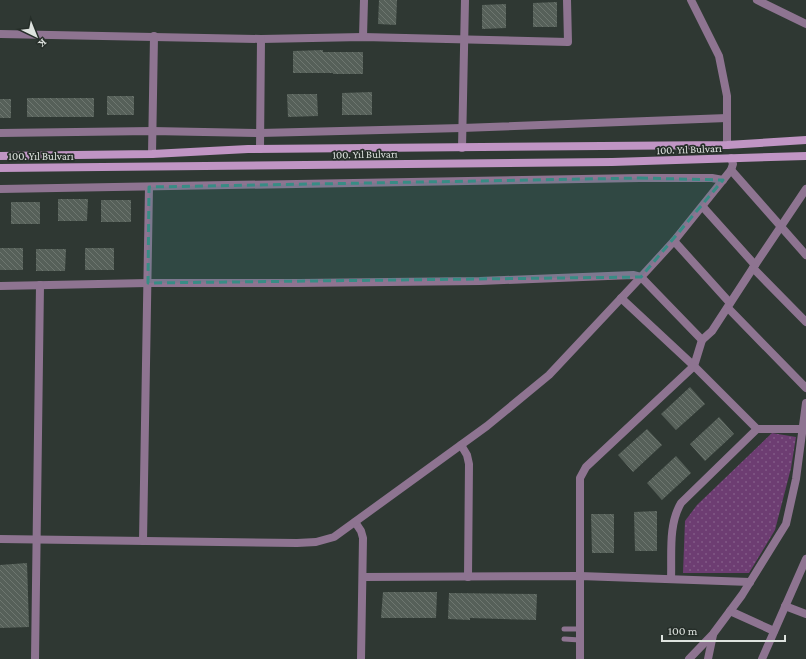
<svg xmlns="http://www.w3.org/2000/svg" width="806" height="659" font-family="'Crimson Pro',serif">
<defs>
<pattern id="green-dots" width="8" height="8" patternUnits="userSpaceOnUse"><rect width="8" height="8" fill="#6d3d72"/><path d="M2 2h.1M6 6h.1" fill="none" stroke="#815986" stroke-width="1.8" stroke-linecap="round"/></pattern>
<pattern id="building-back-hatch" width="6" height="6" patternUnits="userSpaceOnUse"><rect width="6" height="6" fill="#566059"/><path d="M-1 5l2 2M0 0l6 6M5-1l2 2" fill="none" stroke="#6e7770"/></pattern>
</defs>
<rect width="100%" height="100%" fill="#2f3833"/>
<path fill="url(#green-dots)" d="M772,433L796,437L791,468L775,530L749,573H683L685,521L697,505Z"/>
<g fill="url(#building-back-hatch)">
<path d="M379,0H397L396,25L378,24Z"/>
<path d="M557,2V27H533V3Z"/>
<path d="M506,4V28L482,29V5Z"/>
<path d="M323,50V52H363V74H333V73H293V51Z"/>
<path d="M372,92V115H342V93Z"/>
<path d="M287,94H317L318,116L288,117Z"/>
<rect x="107" y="96" width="27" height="19"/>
<rect x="27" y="98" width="67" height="19"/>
<rect x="0" y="99" width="11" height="19"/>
<path d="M58,199H88L87,221H58Z"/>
<rect x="101" y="200" width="30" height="22"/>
<rect x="11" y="202" width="29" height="22"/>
<rect x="0" y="248" width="23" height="22"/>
<rect x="85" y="248" width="29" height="22"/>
<path d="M36,249H66L65,271H36Z"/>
<path d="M690,387L705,404L676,430L661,414Z"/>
<path d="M719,417L734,434L705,461L690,444Z"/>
<path d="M647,429L662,445L633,472L618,455Z"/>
<path d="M676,456L691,473L662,500L647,483Z"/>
<path d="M657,511V551H635L634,512Z"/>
<path d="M591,514H614V553H592Z"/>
<path d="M27,563L29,627L0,628V565Z"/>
<path d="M383,592H437L436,618H381Z"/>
<path d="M449,593L537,594L536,620L470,618V620L448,619Z"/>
</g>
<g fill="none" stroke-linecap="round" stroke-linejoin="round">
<g stroke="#8e7491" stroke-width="5">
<path d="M564,629H580"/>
<path d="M564,639L580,640"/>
</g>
<g stroke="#8e7491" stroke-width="8">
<path d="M691,0L719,56L727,96V145"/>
<path d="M757,0L806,24"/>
<path d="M0,34L261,39L363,37L568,42L567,0"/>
<path d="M363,37L364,0"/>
<path d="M0,133L152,131L260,133L462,128L727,118"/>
<path d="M462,148L465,0"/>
<path d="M260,149L261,39"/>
<path d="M152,154L154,36"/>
<path d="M731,158L733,164L731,170L723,180L674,241L641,277L702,340L712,331L753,268"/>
<path d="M731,170L806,255"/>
<path d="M0,189L640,178H712L723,180"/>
<path d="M806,189L753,268L806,322"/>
<path d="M703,207L755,265"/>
<path d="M674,241L730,303"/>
<path d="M0,286L148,283H299L480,281L633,275L641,277"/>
<path d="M621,298L694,366L757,429H806"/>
<path d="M728,308L806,388"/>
<path d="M461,445L467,455L469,464L468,577"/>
<path d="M355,522L361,531L363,538L361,659"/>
<path d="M0,539L297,543L316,542L334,537L487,426L549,375L641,277"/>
<path d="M143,541L149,187"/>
<path d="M363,577L580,576L750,582"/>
<path d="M671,579C672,554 668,525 681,503L757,429"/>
<path d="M785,606L806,614"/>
<path d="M730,611L774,631"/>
<path d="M35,659L40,285"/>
<path d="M580,659V478L586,467L694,366L702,340"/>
<path d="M689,659L713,634L742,595L786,524L796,479L806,403"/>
<path d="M708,659L713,635"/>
<path d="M762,659L806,559"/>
</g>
<g stroke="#c095c4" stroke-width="8">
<path d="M0,156L152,154L248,149L727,145L806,140"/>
<path d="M0,168L612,162L806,156"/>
</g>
</g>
<path fill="#388c85" fill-opacity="0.2" stroke="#388c85" stroke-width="3" stroke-dasharray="8 5" stroke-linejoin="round" d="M640,178L723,180L641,277L148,283L149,187Z"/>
<g text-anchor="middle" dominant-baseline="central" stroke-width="3.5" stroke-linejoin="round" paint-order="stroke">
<g font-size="11" fill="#dee3df" stroke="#262e29">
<text transform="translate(689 149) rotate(-2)">100. Yıl Bulvarı</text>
<text transform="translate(365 154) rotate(-1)">100. Yıl Bulvarı</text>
<text x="41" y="156">100. Yıl Bulvarı</text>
</g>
</g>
<g transform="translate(36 36) rotate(137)" stroke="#262e29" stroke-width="3" paint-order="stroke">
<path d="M0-3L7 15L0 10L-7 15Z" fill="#dee3df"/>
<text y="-6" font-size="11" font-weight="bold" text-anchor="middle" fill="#dee3df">K</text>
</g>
<path d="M662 635v6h123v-6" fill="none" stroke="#dee3df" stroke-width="2"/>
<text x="668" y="635" font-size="12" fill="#dee3df" stroke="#262e29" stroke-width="3" paint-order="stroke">100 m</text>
</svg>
